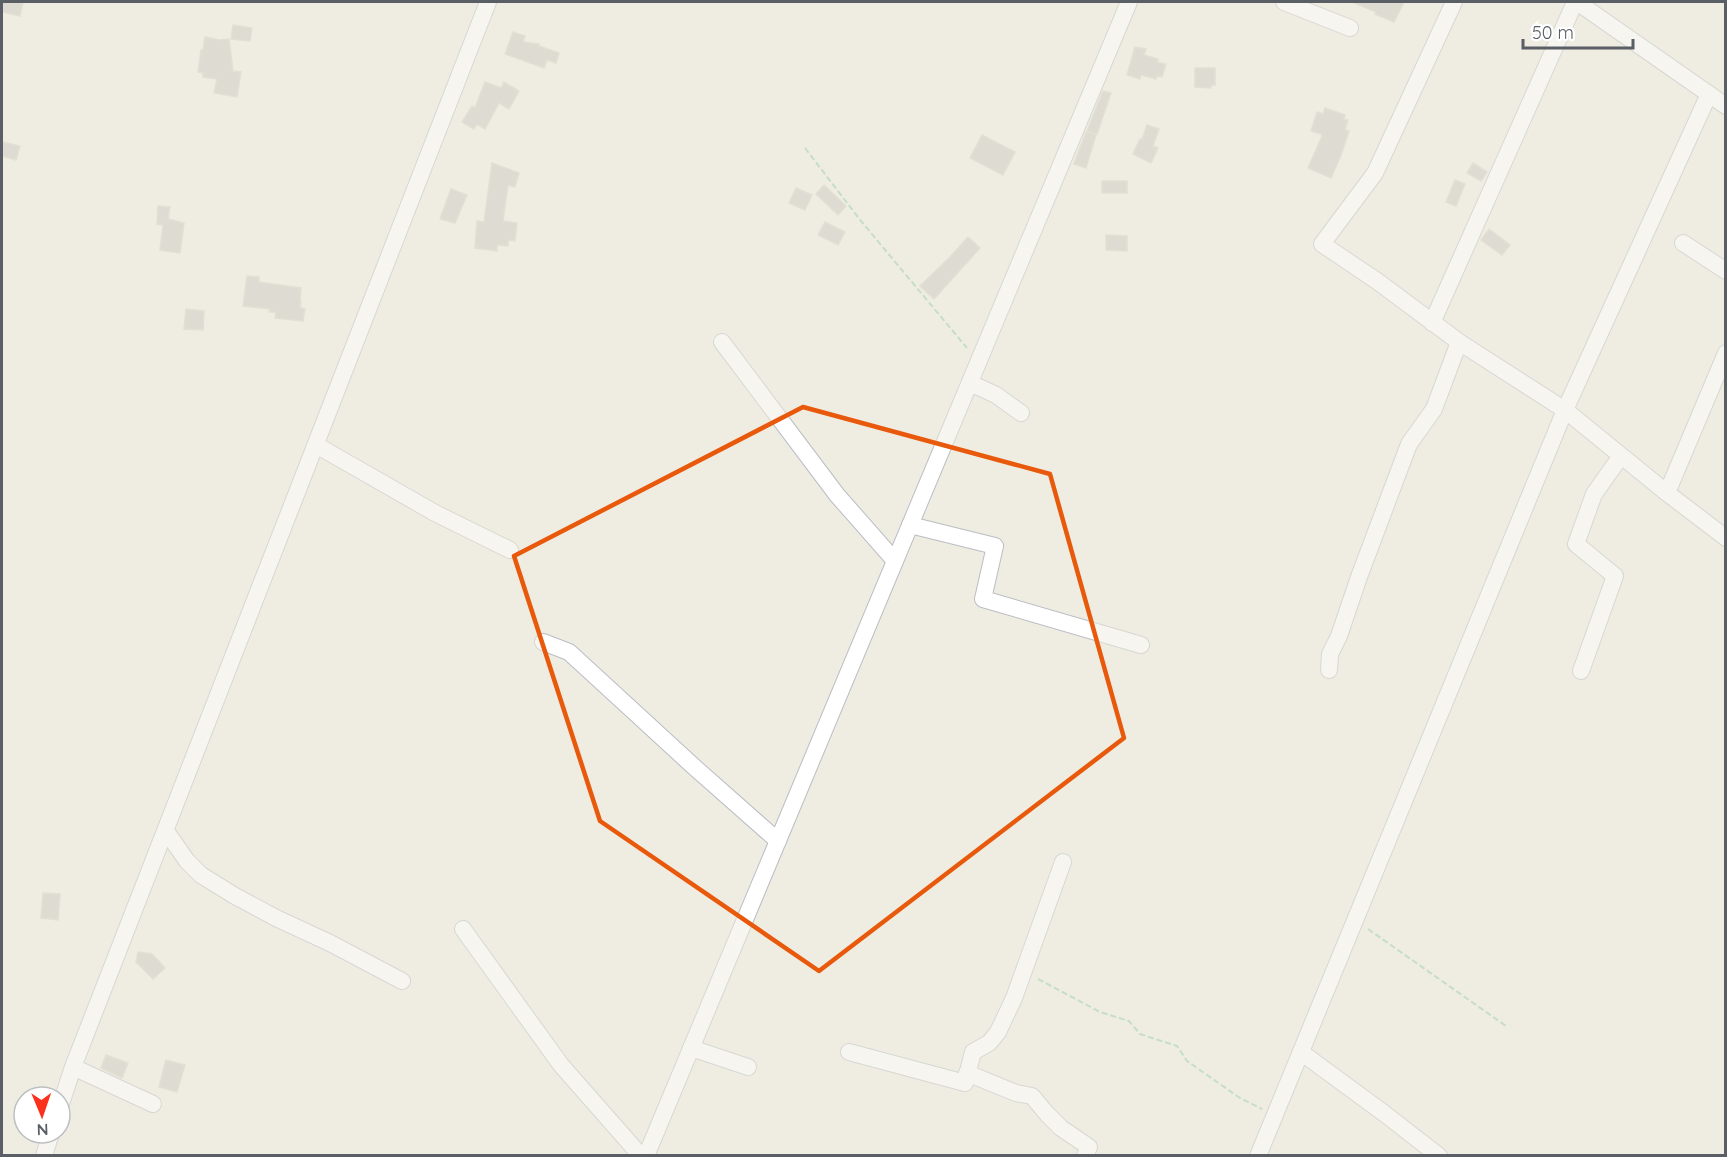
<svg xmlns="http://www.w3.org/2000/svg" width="1727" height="1157" font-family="Quicksand,sans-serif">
<rect width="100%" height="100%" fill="#efede2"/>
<g fill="#cac6bf" stroke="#d4cec0" stroke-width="1.5">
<path d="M2,2H23L20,16L2,12Z"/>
<path d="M1352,2H1404L1394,22L1375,14L1376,12Z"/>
<path d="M233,25L252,28L250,41L231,39Z"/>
<path d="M513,32L525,36L523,42L539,44V46L559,53L556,63L547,60L544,68L505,54Z"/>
<path d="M205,37L220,40L229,39L233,71L241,72L237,97L214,93L217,79L203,77V73L198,72L201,50H203Z"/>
<path d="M1135,47L1146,49L1144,55L1158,59L1157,62L1166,64L1162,77L1157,76L1156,79L1141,75L1140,79L1127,75Z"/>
<path d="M1195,68H1215V85H1211V88L1195,87Z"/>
<path d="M485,82L501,88L504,82L519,91L509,109L499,103L485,129L477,124L474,129L462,122L472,106L475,108Z"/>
<path d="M1103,91L1111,93L1097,134L1087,131Z"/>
<path d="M1325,108L1345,115L1344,119L1348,120L1345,130L1349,131L1341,155L1331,178L1308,168L1322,136L1321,134L1311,131L1317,112L1323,114Z"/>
<path d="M1147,125L1159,129L1153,146L1158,148L1151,163L1133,154L1140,139L1142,140Z"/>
<path d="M1086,132L1096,135L1086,168L1074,164Z"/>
<path d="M982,135L1015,152L1003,175L970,158Z"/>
<path d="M2,142L20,146L16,160L2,156Z"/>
<path d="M492,163L519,173L515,187L508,185L503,221L517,223L515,241L508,240V246L497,245V251L475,248L477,221L484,222Z"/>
<path d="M1473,163L1487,172L1481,181L1467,173Z"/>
<path d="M1455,180L1465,184L1456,206L1446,202Z"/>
<rect x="1102" y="181" width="25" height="12"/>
<path d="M824,185L846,206L838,215L816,194Z"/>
<path d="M796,188L812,195L805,210L789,203Z"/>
<path d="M451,189L467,195L455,223L440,219Z"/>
<path d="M158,206L170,207L168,219L184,223L180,253L160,250L163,225L157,224Z"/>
<path d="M825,222L845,232L838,245L818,235Z"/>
<path d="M1489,229L1510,245L1502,255L1481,240Z"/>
<path d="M1106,235L1127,236V251L1106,250Z"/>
<path d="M968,237L980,248L934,299L920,286L950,257Z"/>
<path d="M247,276L259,277V282L301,288L300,302H301L300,308L305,309L303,321L275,318L276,312H269L270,309L243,306Z"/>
<path d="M186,309L204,311L203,330L184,329Z"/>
<path d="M43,893L60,894L58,920L41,918Z"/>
<path d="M138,952L152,954L165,968L153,979L136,962Z"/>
<path d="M106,1055L128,1063L122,1078L101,1068Z"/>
<path d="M166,1060L185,1065L177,1092L159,1087Z"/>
</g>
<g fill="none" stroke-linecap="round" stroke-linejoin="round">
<defs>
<g id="minor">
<path d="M1284,2L1350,28"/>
<path d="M1454,2L1375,173L1322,244L1377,281L1459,342L1565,410L1667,493L1726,538"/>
<path d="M1577,2L1726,106"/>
<path d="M1683,243L1726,271"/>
<path d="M1432,323L1575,2"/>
<path d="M722,342L837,495L895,561"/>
<path d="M970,383L996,395L1021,413"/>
<path d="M316,445L435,513L510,550"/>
<path d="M1667,493L1726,353"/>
<path d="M910,525L995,546L983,599L1141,645"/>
<path d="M543,642L569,652L692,765L778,841"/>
<path d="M1329,670L1330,654L1339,636L1359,577L1409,444L1434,409L1459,342"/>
<path d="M1581,671L1615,576L1576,544L1594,494L1621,456"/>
<path d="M166,831L187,861L201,875L235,896L276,918L330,943L402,981"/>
<path d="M463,929L561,1065L641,1156"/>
<path d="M691,1048L748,1067"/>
<path d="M849,1052L965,1083L973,1052L989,1043L998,1032L1014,998L1063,862"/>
<path d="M1302,1053L1385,1114L1439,1156"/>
<path d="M73,1067L153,1104"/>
<path d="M967,1073L1016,1093L1032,1096L1047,1114L1061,1128L1089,1147L1085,1156"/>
<path d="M60,1107L73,1067L488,2"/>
<path d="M44,1156L51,1133"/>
<path d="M646,1156L1129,2"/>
<path d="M1258,1156L1565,410L1709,94"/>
</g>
</defs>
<use href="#minor" stroke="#babdc3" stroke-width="18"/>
<g stroke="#94cba5" stroke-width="2" stroke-dasharray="6 3" stroke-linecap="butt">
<path d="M805,148L861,221L967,348"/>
<path d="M1368,929L1506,1026"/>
<path d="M1038,979L1100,1012L1129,1021L1140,1034L1177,1046L1187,1061L1240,1098L1262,1109"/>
</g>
<use href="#minor" stroke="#fff" stroke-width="16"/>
</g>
<path d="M0 0H1727V1157H0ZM803,407L1050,474L1124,738L819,971L600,821L514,556Z" fill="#efede2" fill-opacity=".55" fill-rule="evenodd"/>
<path fill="none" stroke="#e8590c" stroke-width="4.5" stroke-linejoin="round" d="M803,407L1050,474L1124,738L819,971L600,821L514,556Z"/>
<rect width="1727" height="1157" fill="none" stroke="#5a5f65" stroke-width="6"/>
<g transform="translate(42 1115) rotate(178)"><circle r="28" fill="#ffffff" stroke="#bdbfc1" stroke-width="1.5"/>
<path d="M0-4.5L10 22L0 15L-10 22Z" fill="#fc311c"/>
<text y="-9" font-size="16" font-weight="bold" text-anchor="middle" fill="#5a5f65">N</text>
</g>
<path d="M1523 39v9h110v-9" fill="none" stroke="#5a5f65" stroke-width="3"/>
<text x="1532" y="39" font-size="18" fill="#5a5f65" stroke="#ffffff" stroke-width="4.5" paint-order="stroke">50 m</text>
</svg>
